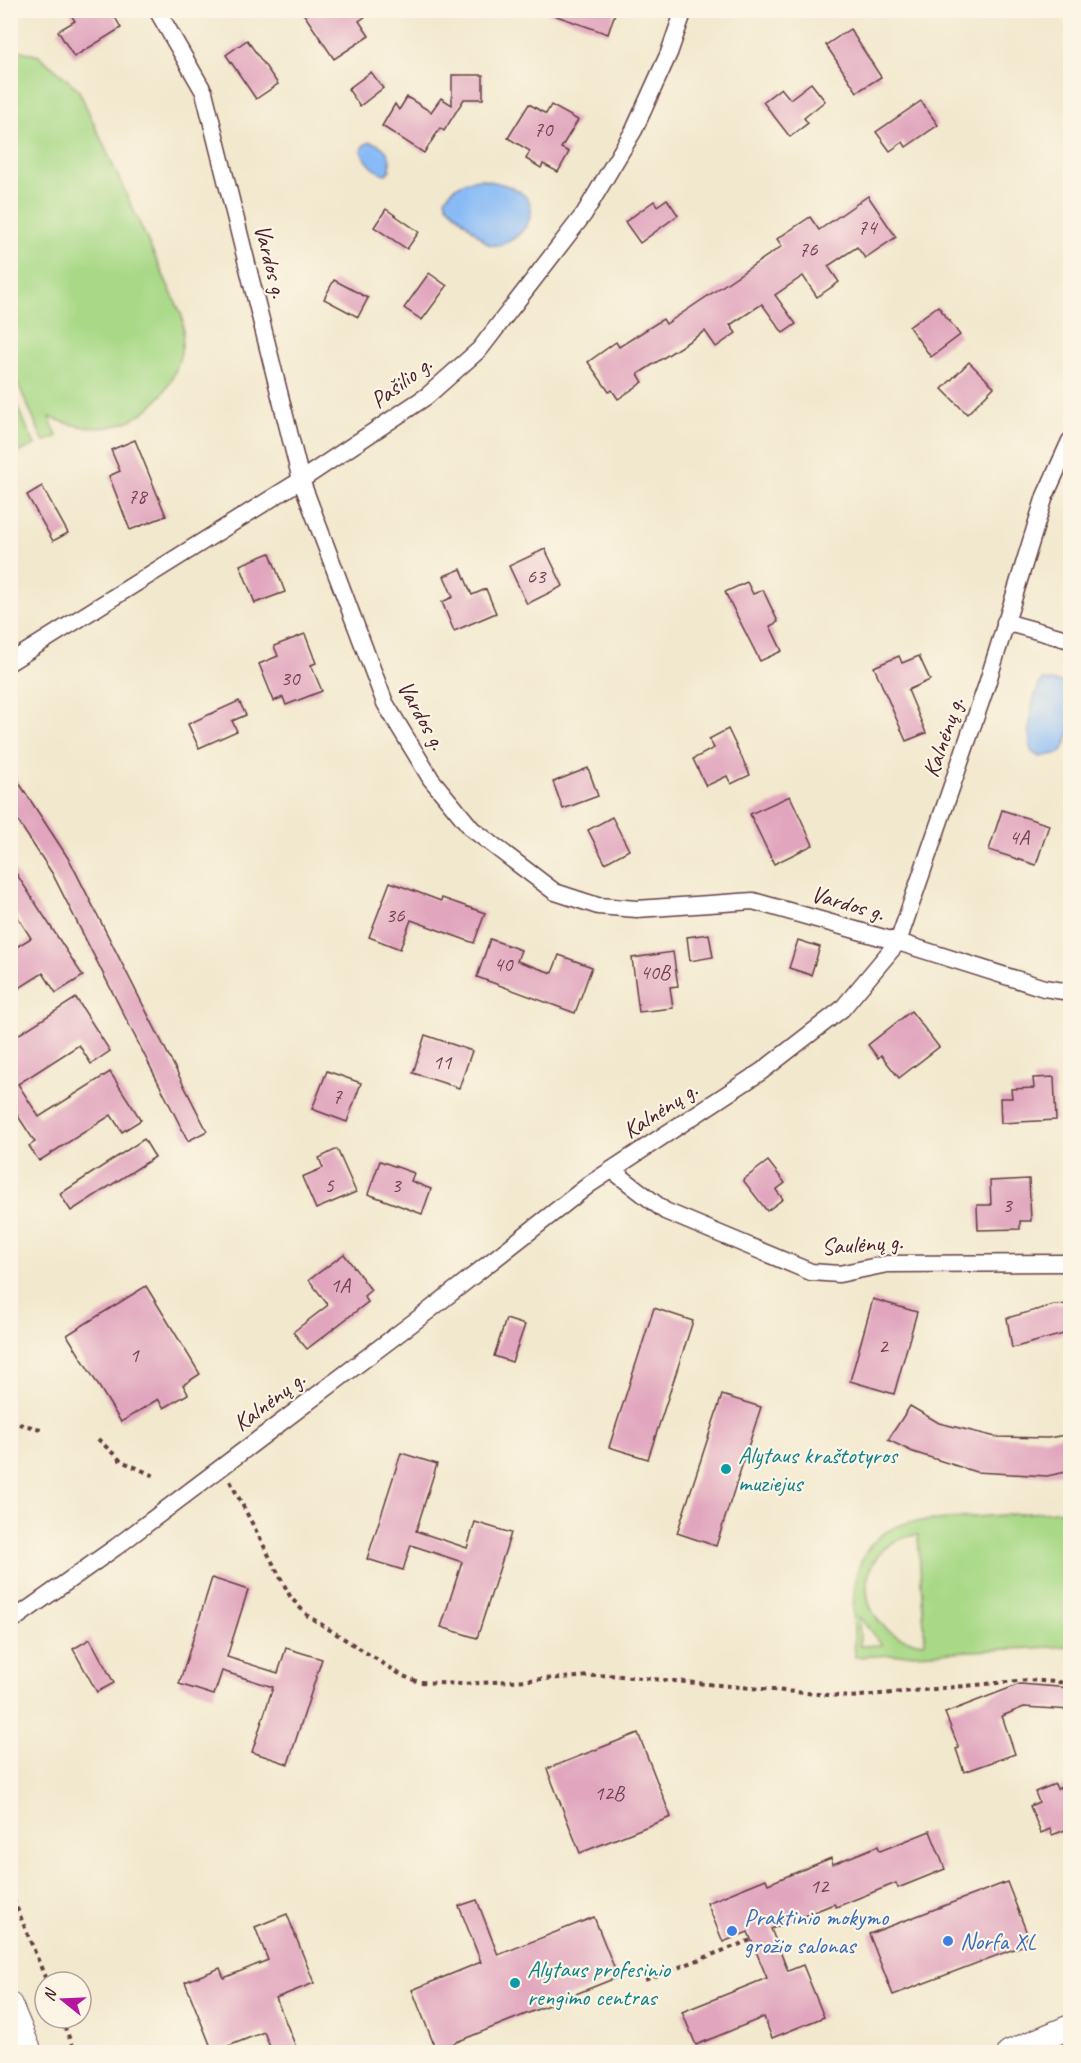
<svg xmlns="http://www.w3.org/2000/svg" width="1081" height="2063" font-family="Caveat,sans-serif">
<rect width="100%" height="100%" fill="#fcf5e5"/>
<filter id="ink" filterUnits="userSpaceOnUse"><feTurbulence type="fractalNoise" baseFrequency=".0167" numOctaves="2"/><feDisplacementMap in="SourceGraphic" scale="12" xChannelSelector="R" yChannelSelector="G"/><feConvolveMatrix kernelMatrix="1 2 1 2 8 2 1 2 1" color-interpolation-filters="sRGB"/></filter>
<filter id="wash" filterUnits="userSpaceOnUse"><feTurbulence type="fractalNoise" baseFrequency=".008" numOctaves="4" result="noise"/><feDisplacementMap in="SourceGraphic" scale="24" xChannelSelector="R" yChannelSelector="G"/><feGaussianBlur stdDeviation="1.35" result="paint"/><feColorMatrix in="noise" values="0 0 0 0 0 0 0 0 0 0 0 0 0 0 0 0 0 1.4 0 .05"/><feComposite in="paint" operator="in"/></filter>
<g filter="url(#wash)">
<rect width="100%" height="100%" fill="#f2e8cd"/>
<g fill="#a9d987" stroke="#7a7c59" stroke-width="1.5" fill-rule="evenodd">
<path d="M11,48L39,56L78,89L182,316C189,366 160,418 108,427C87,430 68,424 49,417L57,436L44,442L11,368Z"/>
<path d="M10,392L35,445L11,456H10Z"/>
<path d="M1070,1510V1646L855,1657C853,1601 843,1540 910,1522ZM918,1535L925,1642L924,1643C849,1636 849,1542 918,1535ZM859,1617L882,1645L860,1646Z"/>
</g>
<g fill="#88bbf6" stroke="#696d90" stroke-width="1.5">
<path d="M370,142C385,145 392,155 390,170L386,174C374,172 366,161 361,151L364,145Z"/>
<path d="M481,179C496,183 515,185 526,197C544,217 510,252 488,244L447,205L445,199C453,185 466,180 481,179Z"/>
<path d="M1042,680L1070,684C1071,706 1075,736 1060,753L1039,757L1031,751C1027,731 1031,697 1042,680Z"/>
</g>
<g id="blocks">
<g fill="#e1a6be">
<path d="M68,10H111L121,28L74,57L58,31L75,21Z"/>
<path d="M301,10H375L359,21L369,36L334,59Z"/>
<path d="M548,10H616L608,34L548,13Z"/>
<path d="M850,29L881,77L857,92L826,45Z"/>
<path d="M247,40L278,84L256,99L226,55Z"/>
<path d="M371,72L383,88L360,106L348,89Z"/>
<path d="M452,75H483V99H464L444,131L440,128L424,153L382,126L395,104L399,110L407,97L431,112L441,98L452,105Z"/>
<path d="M811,83L825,101L804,118L808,123L790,137L763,102L781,88L790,99Z"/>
<path d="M921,101L938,125L906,147L903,142L890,151L876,132Z"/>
<path d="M529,104L546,114L551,105L578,120L561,148L569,152L558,172L543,164L541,168L526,159L530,151L508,138Z"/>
<path d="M868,196L896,237L865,258L857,247L828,266L839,282L817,297L803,276L775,295L796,324L783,333L762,304L730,325L736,333L716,347L705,331L638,374L643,382L618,399L612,390L609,392L588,362L616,342L619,347L663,319L666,324L782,246L777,239L810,217L819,230Z"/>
<path d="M667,199L678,215L640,243L625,222L654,201L657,206Z"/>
<path d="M386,209L419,232L407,249L374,227Z"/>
<path d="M429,273L447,286L422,320L404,308Z"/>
<path d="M334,280L368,298L358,317L324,299Z"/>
<path d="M938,306L960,335L931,357L909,327Z"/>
<path d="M969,362L994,387L967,414L942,389Z"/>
<path d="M135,440L166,516L130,530L109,476L120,471L111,450Z"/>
<path d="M42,486L68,533L53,541L27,495Z"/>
<path d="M545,549L563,586L527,604L509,566Z"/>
<path d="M270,553L285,592L255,603L240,565Z"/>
<path d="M461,569L472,595L486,589L496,613L454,631L442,602L453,597L444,576Z"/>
<path d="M747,582L753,594L763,590L778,622L770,626L782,651L760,661L725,592Z"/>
<path d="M305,634L316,663L311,665L322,691L286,705L283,697L274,701L259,664L278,656L274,646Z"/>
<path d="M899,656L902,663L919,656L930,680L908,690L926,733L906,741L874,667Z"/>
<path d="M239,701L246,715L232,721L237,731L199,748L188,724Z"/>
<path d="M728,729L750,775L731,784L727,776L706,786L693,759L714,748L709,739Z"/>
<path d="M588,768L598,796L563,809L553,782Z"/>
<path d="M10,769L70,861L207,1131L188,1141L52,873L10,809Z"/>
<path d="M790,796L813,845L774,864L750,814Z"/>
<path d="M1002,810L1049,825L1036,865L989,850Z"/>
<path d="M612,817L629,850L605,863L588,830Z"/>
<path d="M10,864L83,976L56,993L43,973L10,994V951L31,938L10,905Z"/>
<path d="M390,882L441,901L442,898L485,913L474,943L411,920L400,949L369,937Z"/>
<path d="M709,934L713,957L690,961L687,937Z"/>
<path d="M490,939L521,950L517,961L552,973L559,955L592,967L575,1013L477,977Z"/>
<path d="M798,940L820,947L811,975L789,968Z"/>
<path d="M673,952L678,986L670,987L673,1008L639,1012L632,958Z"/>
<path d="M76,998L110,1051L91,1064L79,1045L18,1084L39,1117L110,1072L141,1120L122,1132L111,1115L39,1161L29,1146L35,1142L10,1104V1040Z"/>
<path d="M911,1011L939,1047L899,1078L881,1055L878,1058L868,1045Z"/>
<path d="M425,1035L472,1051L459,1088L413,1073Z"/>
<path d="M327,1071L361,1083L347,1122L312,1109Z"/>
<path d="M1054,1077L1056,1120L1001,1123L1000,1098H1012L1011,1089L1034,1088L1033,1078Z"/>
<path d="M144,1139L155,1157L71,1211L60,1194Z"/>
<path d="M337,1149L356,1192L316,1209L302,1177L323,1168L319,1158Z"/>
<path d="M380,1161L414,1173L411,1181L431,1189L422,1214L368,1194Z"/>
<path d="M768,1161L785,1183L776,1190L783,1199L767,1211L743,1180Z"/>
<path d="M1029,1179L1031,1221H1020V1229L978,1230L977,1205H991L990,1181Z"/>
<path d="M344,1254L371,1290L364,1296L368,1302L307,1349L293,1332L328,1305L309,1280Z"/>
<path d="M146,1286L200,1374L183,1385L188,1394L164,1408L158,1399L121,1422L67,1335Z"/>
<path d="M873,1299L917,1312L894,1394L850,1381Z"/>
<path d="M1071,1304V1332L1012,1348L1007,1318L1054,1305Z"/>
<path d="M654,1308L693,1321L648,1459L609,1447Z"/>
<path d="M506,1319L525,1325L512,1362L494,1356Z"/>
<path d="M722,1395L761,1407L716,1546L677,1533Z"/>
<path d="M910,1406L939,1423L996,1437L1048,1438L1071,1434V1471L1047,1476L976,1472L913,1452L888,1440Z"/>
<path d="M401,1453L437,1464L416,1531L467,1548L475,1522L511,1533L477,1638L441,1627L462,1562L411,1545L403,1570L367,1559Z"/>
<path d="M212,1578L248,1590L227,1657L278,1673L286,1648L322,1659L288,1764L252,1752L273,1687L222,1671L214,1695L179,1684Z"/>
<path d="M90,1639L114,1683L97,1692L73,1649Z"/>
<path d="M1020,1684L1071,1688V1710L1024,1707L1002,1716L1015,1754L964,1772L956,1749L959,1748L945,1713Z"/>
<path d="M638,1733L671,1817L580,1853L547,1769Z"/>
<path d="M1071,1783V1828L1052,1835L1050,1829L1041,1833L1030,1806L1039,1802L1035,1792L1055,1784L1057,1789Z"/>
<path d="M930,1831L945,1869L898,1888L896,1883L836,1907L834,1904L771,1929L788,1971L803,1965L824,2017L772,2038L764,2017L696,2045L682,2012L767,1978L748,1932L723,1942L707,1903L766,1879L768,1884L831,1858L833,1864L878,1846L880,1851Z"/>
<path d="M1007,1882L1028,1936L1022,1946L893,1995L869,1934Z"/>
<path d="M477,1900L498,1955L594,1917L618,1977L454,2043L458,2052H437L412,1990L481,1962L459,1906Z"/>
<path d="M287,1914L314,1983L276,1998L298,2052H272L264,2032L213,2052L185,1982L220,1968L224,1978L268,1960L255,1927Z"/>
</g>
</g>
</g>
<g filter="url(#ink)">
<use href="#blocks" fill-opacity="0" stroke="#633d43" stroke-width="1.5"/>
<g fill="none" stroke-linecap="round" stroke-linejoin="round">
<defs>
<g id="street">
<path d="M157,10L204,92L301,480L385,703L431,779L472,829L555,892L598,906L637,909L753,901L898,942L1044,988L1070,992"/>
<path d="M1005,622L1070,640"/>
<path d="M10,662L301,480L427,396L480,349L584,214L634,130L669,53L684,10"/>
<path d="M612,1170L665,1211L811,1272L839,1274L887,1264L1070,1263"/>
<path d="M10,1622L116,1547L427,1312L590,1184L762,1071L842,1009L898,942L987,684L1045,496L1070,441"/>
</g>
<g id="secondary">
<path d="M10,2005L30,2052"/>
<path d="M1010,2052L1070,2027"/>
</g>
</defs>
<use href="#street" stroke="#633d43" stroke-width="19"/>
<use href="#secondary" stroke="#633d43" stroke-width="26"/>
<g stroke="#633d43" stroke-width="4" stroke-dasharray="4.5 4.5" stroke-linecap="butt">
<path d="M10,1422L45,1430"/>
<path d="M98,1439L121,1461L157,1477"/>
<path d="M230,1481L291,1598L308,1616L403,1676L419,1682L462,1684L609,1675L850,1697L1028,1680L1070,1683"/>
<path d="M10,1891L47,1982"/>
<path d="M645,1980L751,1940"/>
<path d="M61,2018L75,2052"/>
</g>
<use href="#street" stroke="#fff" stroke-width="16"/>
<use href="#secondary" stroke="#fff" stroke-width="24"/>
</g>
</g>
<g fill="#0f9aa8" stroke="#fcf5e5" stroke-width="2">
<circle cx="726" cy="1469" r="6"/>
<circle cx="515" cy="1983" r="6"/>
</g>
<g fill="#3f7fe0" stroke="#fcf5e5" stroke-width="2">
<circle cx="732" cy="1931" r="6"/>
<circle cx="948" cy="1941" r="6"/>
</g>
<g text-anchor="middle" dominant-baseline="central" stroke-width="4.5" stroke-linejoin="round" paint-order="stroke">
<g font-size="21" fill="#704150">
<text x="543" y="129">70</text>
<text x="867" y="227">74</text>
<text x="808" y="249">76</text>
<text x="137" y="496">78</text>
<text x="536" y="576">63</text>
<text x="290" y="678">30</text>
<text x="1019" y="837">4A</text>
<text x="395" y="915">36</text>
<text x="503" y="964">40</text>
<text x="655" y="972">40B</text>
<text x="442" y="1062">11</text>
<text x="337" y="1096">7</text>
<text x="329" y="1185">5</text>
<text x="396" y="1185">3</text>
<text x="1007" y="1205">3</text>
<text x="340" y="1285">1A</text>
<text x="883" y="1346">2</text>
<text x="134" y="1355">1</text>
<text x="609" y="1793">12B</text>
<text x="819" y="1886">12</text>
</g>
<g font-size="24" fill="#4a1f2b" stroke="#fcf5e5">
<text transform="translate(271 261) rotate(76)">Vardos g.</text>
<text transform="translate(401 382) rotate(-37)">Pašilio g.</text>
<text transform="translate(422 715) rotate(61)">Vardos g.</text>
<text transform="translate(943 737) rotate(-71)">Kalnėnų g.</text>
<text transform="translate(848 903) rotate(16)">Vardos g.</text>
<text transform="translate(660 1110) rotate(-33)">Kalnėnų g.</text>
<text transform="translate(862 1244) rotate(-4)">Saulėnų g.</text>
<text transform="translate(269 1401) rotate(-37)">Kalnėnų g.</text>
</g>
<g font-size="24" fill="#0d838f" stroke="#fcf5e5" text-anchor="start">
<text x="738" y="1455">Alytaus kraštotyros<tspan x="738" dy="28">muziejus</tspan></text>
<text x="527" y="1969">Alytaus profesinio<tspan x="527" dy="28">rengimo centras</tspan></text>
</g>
<g font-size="24" fill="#366cbe" stroke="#fcf5e5" text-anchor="start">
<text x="744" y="1917">Praktinio mokymo<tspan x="744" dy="28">grožio salonas</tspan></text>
<text x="960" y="1941">Norfa XL</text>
</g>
</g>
<rect width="1081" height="2063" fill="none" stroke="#fcf5e5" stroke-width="36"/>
<g transform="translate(63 2000) rotate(288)"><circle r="28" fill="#fcf5e5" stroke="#b59f9b" stroke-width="1.5"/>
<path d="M0-4.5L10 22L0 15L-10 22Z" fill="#b5179e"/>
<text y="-9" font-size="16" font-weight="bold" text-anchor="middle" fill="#4a1f2b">N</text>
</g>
</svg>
